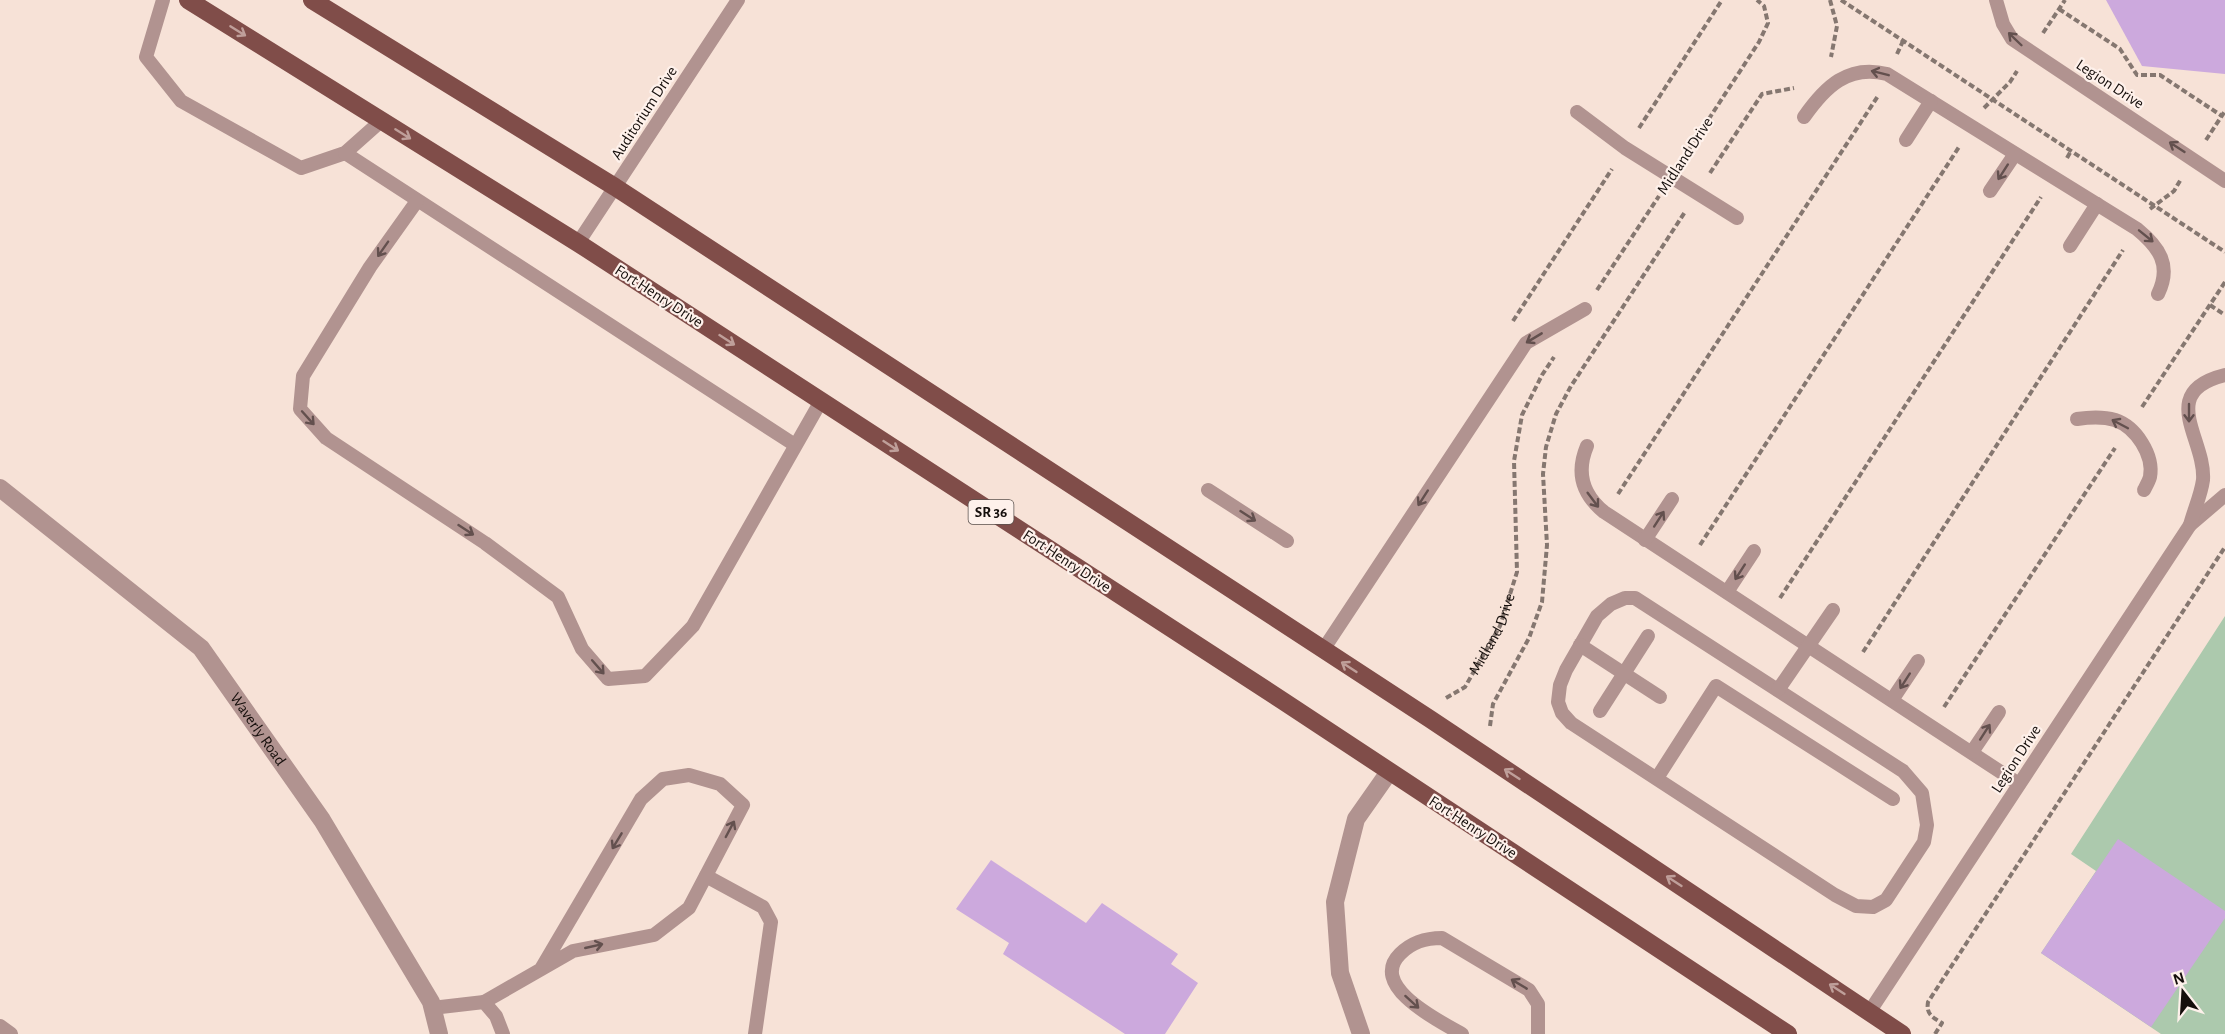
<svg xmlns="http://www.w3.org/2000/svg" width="2225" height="1034" font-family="'Alegreya Sans',sans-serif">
<rect width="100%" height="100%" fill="#f7e2d7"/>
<path fill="#acc9ad" d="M2225,616V1034H2161L2041,953L2096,871L2071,854Z"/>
<g fill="#cca9dd">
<path d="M2106,0H2225V74L2142,66Z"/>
<path d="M2118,839L2225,911V918L2151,1027L2041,953Z"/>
<path d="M991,860L1086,923L1102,903L1178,954L1171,964L1198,983L1165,1034H1125L1003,954L1009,943L956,909Z"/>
</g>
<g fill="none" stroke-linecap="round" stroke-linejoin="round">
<g stroke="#857770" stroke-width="4" stroke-dasharray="6 3" stroke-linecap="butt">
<path d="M1830,0L1837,26L1831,57"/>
<path d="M1841,0L2225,252"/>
<path d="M2059,9L2120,49L2137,75H2160L2222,116"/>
<path d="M2043,33L2065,0"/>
<path d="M1897,54L1903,41"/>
<path d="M1984,108L2010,82L2017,71"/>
<path d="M1639,128L1722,0"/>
<path d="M2206,140L2225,111"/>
<path d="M1684,157L1759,42L1768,23L1764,6L1757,0"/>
<path d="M2067,158L2071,151"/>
<path d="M1710,173L1762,94L1794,88"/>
<path d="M2150,209L2174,191L2181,179"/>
<path d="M1597,290L1659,196"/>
<path d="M2210,305L2225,315"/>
<path d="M1513,321L1612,169"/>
<path d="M2142,407L2225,282"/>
<path d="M1618,494L1878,96"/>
<path d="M1700,545L1959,147"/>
<path d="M1780,598L2041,197"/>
<path d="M1863,652L2123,250"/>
<path id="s1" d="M1446,698L1465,687L1500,626L1517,572L1514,461L1522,415L1542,375L1554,357"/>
<path d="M1944,707L2115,448"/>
<path d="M1490,726L1493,704L1529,638L1542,602L1547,545L1543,474L1546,447L1556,414L1571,386L1685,212"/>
<path d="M1935,1034L1942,1023C1932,1017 1926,1014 1928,1002L2225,547"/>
</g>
<g stroke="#b19390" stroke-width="14">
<path d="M163,0L146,57L181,101L301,168L345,153L381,121"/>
<path d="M1996,0L2003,24L2012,39L2225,181"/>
<path d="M1577,112L1625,148L1737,218"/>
<path d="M1804,117C1825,87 1848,64 1887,74L2137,229C2159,247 2172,265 2158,294"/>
<path d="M1906,140L1931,101"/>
<path d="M345,153L795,445"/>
<path d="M1990,191L2015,154"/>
<path d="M417,201L370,267L303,376L300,409L326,438L485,543L558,597L582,649L608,679L645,676L693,626L821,401"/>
<path d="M578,243L738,0"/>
<path d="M2070,246L2097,204"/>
<path d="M2077,419C2090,417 2102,416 2115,420C2136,427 2154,455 2150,477C2149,481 2146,486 2144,490"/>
<path d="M1587,446C1576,472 1582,494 1604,512L2019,784"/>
<path d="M1208,490L1287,541"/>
<path d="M2190,525L2225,495"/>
<path d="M1645,540L1672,499"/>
<path d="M1727,592L1754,551"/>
<path d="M1625,598H1635L1903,771L1922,793L1927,825L1924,842L1886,900L1873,907L1856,906L1835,895L1571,723L1562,713L1558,702L1560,685L1566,670L1597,616L1611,604Z"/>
<path d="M1580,645L1660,697"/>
<path d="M1323,650L1526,343L1585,309"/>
<path d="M1778,690L1833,610"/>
<path d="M1892,700L1918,661"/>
<path d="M1600,711L1648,636"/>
<path d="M1972,752L1999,712"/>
<path d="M1657,778L1716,686L1893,799"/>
<path d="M706,876L763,907L771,922L755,1034"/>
<path d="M484,1002L573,951L654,935L689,908L743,805L720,784L689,775L663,779L641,799L541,969"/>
<path d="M432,1008L484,1002L496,1016L503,1034"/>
<path d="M1870,1011L2190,525C2194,510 2201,495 2203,480C2206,439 2156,392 2225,375"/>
<path d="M0,1026L11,1034"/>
<path d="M1462,1034C1439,1021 1368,986 1400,954C1412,942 1425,938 1442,938L1529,990L1538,1004V1034"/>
</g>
<g stroke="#b19390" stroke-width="18">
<path id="s2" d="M0,488L201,648L322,820L431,1002L439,1034"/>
<path d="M1361,1034L1340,973L1335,902L1356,819L1389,772"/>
</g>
<g stroke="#804d49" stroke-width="18">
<path d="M188,0L578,243L1283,701L1788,1034"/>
<path d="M312,0L615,187L1430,719L1902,1034"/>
</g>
</g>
<defs><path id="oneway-shaft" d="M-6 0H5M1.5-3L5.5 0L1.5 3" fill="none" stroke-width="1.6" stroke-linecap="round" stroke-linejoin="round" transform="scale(1.5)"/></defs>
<g stroke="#bf9f9a">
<use href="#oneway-shaft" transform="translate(238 31) rotate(32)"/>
<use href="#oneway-shaft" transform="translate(403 134) rotate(32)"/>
<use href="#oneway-shaft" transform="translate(727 340) rotate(33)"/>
<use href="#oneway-shaft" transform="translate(891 446) rotate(33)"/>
<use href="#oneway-shaft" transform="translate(1349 667) rotate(-147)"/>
<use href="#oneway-shaft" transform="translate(1512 774) rotate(-147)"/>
<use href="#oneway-shaft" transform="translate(1674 881) rotate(-147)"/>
<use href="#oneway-shaft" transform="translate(1837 989) rotate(-147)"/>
</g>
<g stroke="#63504e">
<use href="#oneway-shaft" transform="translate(2015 39) rotate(-136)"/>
<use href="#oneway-shaft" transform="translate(1880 73) rotate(-166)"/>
<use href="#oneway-shaft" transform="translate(2177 147) rotate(-147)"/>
<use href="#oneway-shaft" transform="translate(2003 172) rotate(123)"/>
<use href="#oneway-shaft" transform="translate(2146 236) rotate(39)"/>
<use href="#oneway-shaft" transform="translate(383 249) rotate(125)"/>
<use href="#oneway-shaft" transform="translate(1534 338) rotate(149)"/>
<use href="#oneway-shaft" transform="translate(2189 413) rotate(90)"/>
<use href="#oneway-shaft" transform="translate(308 418) rotate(48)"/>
<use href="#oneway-shaft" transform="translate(2120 424) rotate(-152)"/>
<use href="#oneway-shaft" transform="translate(1423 498) rotate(123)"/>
<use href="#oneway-shaft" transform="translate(1593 500) rotate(53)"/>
<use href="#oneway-shaft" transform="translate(1248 516) rotate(33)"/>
<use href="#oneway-shaft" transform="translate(1659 519) rotate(-57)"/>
<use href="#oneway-shaft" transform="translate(466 530) rotate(33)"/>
<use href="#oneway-shaft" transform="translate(1740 572) rotate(123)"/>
<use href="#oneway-shaft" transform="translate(598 667) rotate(49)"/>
<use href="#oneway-shaft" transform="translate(1905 681) rotate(123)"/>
<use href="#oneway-shaft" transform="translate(1985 732) rotate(-57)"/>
<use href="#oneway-shaft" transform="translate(730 829) rotate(-62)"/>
<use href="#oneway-shaft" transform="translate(617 841) rotate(121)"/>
<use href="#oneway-shaft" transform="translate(594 946) rotate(-13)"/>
<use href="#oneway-shaft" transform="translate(1519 984) rotate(-149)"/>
<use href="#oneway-shaft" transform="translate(1412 1002) rotate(42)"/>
</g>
<g text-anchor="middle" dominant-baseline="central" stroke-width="4.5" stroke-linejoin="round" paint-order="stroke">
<rect fill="#fef1eb" stroke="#5b524e" stroke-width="1.5" x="968.5" y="500" width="45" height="24" rx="4.5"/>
<g font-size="15" font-weight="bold" fill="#150e0b">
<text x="991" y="512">SR 36</text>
</g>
<g font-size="16" fill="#150e0b" stroke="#fef1eb">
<text transform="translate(2110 84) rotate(33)">Legion Drive</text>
<text transform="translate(644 113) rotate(-57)">Auditorium Drive</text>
<text transform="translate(1685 156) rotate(-57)">Midland Drive</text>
<text transform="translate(659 296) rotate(33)">Fort Henry Drive</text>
<text transform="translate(1067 561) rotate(33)">Fort Henry Drive</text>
<text stroke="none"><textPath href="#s1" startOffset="82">Midland Drive</textPath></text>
<text stroke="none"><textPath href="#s2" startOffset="356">Waverly Road</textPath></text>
<text transform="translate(2016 759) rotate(-57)">Legion Drive</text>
<text transform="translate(1473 827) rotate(33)">Fort Henry Drive</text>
</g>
</g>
<g transform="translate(2183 992) rotate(343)" stroke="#fef1eb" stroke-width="4.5" paint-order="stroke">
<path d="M0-4.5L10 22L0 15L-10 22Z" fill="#150e0b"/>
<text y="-9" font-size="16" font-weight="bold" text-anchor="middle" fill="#150e0b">N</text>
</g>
</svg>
